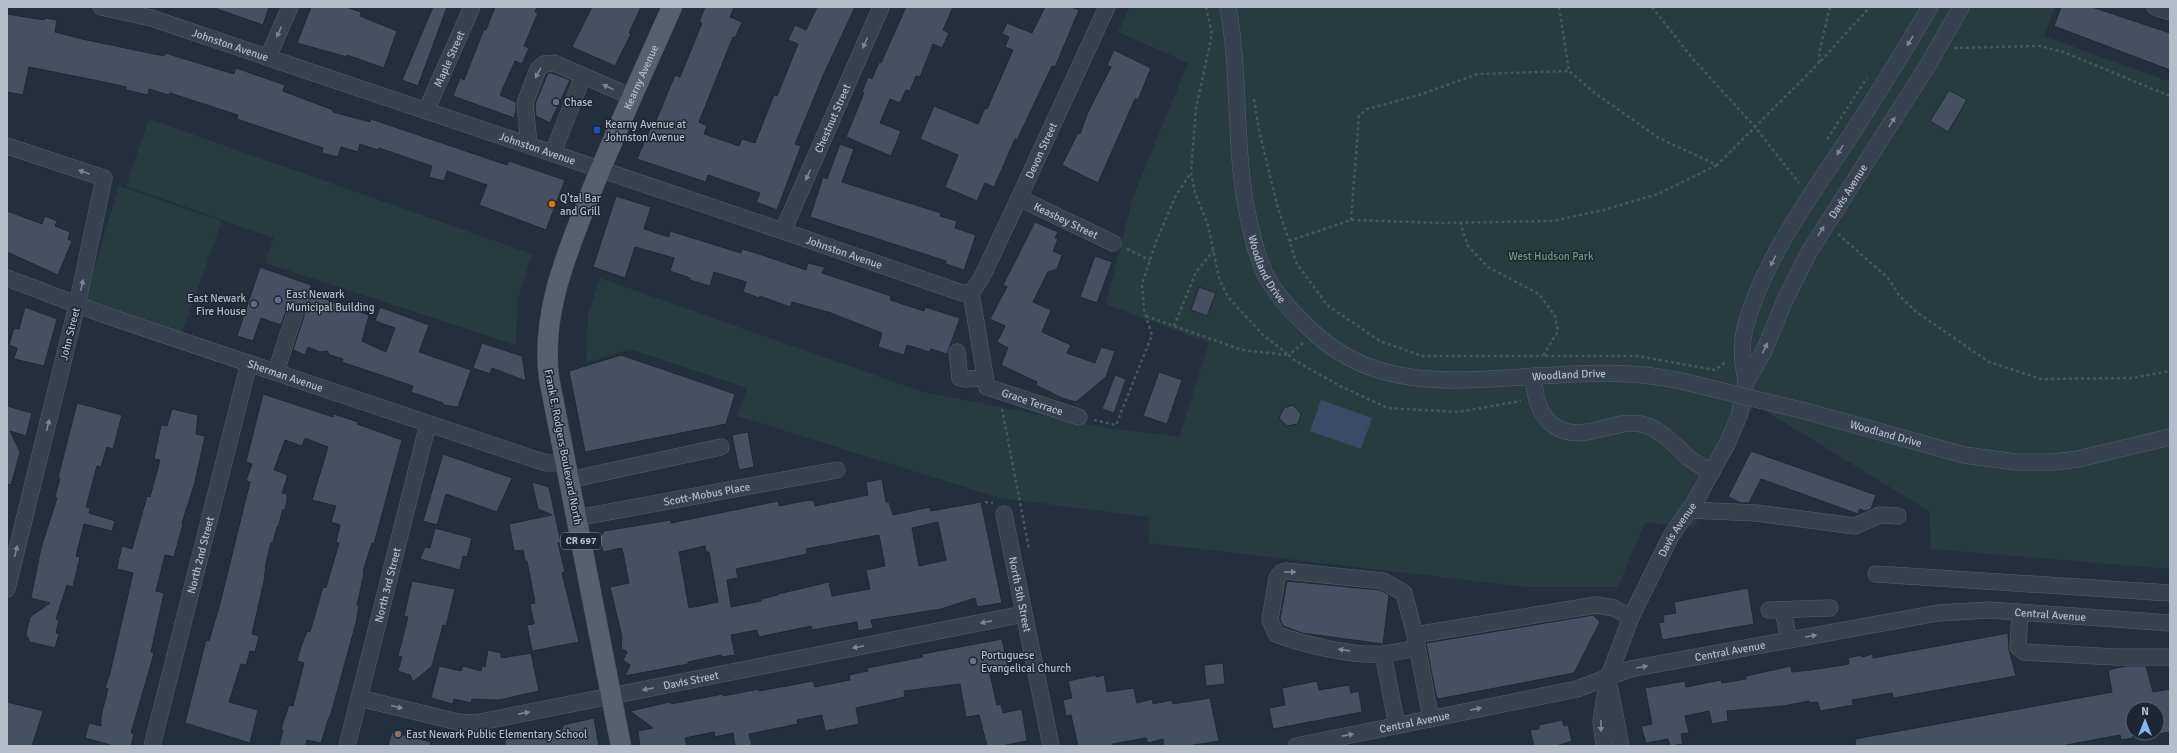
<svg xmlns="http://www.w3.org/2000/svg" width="2177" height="753" font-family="Signika,sans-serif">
<rect width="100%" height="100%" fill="#242f3e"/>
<g fill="#263c3f">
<path d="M1130,7H2055L2044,36L2170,82V569L1931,549L1929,511L1754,404L1694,528L1645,522L1618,587H1526L1149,543V517L1000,498L737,416L747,388L630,349L586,363L588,315L600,278L923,392L1102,427L1179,437L1209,343L1106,304L1133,197L1188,63L1118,32Z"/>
<path d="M149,119L532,254L517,302L516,345L265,263L274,238L126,186Z"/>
<path d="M119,186L222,221L181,335L85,298Z"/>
</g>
<path fill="#394c67" d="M1321,400L1372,418L1361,449L1310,431Z"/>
<g fill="#455162" stroke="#1f2835" fill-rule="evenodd">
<path d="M217,7H269L263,25L217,9Z"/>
<path d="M311,7H346L361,12L360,16L397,31L384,68L347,55V57L297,43Z"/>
<path d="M433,7H447L418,86L402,80Z"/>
<path d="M495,7H537L535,12L538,13L524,46L529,48L522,64L515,61L500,95L516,102V111L514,118L453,96L460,78L464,80L484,29L486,30Z"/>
<path d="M592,7H641L629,33L631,34L615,66L572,47Z"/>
<path d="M705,7H734L730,17L742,22L735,38L733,37L699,122L707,126L704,134L739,146L742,139L755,143L774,95L777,96L798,44L788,40L795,25L806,30L817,7H855L823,76L795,144L801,146L777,210L756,202L760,193L708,175L706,182L637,159L653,122L655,123L675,75L680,77L702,23L699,22Z"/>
<path d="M906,7H953L943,30L949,33L942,48L933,44L920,77L916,76L910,91L906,90L900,103L890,99L880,123L901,131L891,156L846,137L864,93L862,92L868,77L872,79L879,62L881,63Z"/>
<path d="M1045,7H1071L1079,10L1055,67L1052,66L1017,140L1015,139L994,187L985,183L977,201L945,187L958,155L920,139L934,106L978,124L985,108L987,109L1013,50L1005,47L1009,37L1002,34L1007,23L1032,33Z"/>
<path d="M2061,7H2092L2170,33V70L2054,26Z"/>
<path d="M7,14L44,20L45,18L57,20L55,32L82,39L164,56L165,53L234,74L236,68L285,85L283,91L333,110V112L370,122L371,119L507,165L509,161L565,180L546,230L479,205L487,185L447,171L444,181L429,177L432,166L379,148L378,150L360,144L358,152L341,147L338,157L322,153L323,148L237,119L238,115L170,93L169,95L149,89L148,95L126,90V87L99,81L29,67L23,95L7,92Z"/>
<path d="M1114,50L1151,68L1138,100L1135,99L1098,183L1062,165L1078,133L1080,134L1088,112L1111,67L1107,65Z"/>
<path d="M548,73H552L570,80L550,123L536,116L535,104Z"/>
<path d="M1949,90L1967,100L1948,132L1930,121Z"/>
<path d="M840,144L854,149L842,182L941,213L940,216L957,221L955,228L976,235L964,270L946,264V261L810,217L823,177L827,179Z"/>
<path d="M616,196L651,207L644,229L669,237L670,231L741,253L742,249L756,253L806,270L808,263L825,267L822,273L891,296L890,300L924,311L925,307L960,318L947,354L931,349L929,352L907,345L904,355L878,347L882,333L831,313L792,302L790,307L760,296L759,298L743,292L746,282L714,272L710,286L690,280V278L670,271L674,258L635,247L625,278L593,267Z"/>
<path d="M7,211L42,224L45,216L57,221L55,226L70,232L68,239L72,241L58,275L7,252Z"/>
<path d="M1035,222L1058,232L1055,238L1058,239L1053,251L1062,255L1057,269L1048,272L1033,302L1051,310L1042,332L1071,345L1067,353L1095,363L1101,347L1115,351L1106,377L1076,402L1062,398L1036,385L1037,382L1001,365L1008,348L997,342L1005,326L990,319L1007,287L1003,285Z"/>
<path d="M1095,256L1112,262L1097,303L1080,297Z"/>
<path d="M260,267L311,285L309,293L369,315L362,341L386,352L395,328L375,321L380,307L429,325L419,352L471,370L458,407L443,405V403L411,392L413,386L342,362L343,359L330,355L327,351L320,352L308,347L305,355L293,350L304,316V311L298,304L288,306L281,325L261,318L253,341L237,336Z"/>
<path d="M1199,287L1216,293L1207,316L1191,310Z"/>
<path d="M25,307L57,319L44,366L14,359L17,348L9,345L14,328L19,329Z"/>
<path d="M482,343L522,356L526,381L492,368L490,374L473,368Z"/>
<path d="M621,355L735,394L726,424L585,452L569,371Z"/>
<path d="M1159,372L1182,380L1167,424L1143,416Z"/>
<path d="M1115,375L1126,379L1114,413L1102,409Z"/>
<path d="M263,394L333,417L334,414L358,422L357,424L402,440L374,544L372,543L363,571L364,574L357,605L359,606L356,623L330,717H329L321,743L307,740L305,746H279L283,730L281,729L289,705L293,706L304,663L297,661L301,647L307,631L310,632L323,587L326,588L339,543L336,542L340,525L331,522L336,506L312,500L328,447L305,438L302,446L285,440L274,470L288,475L282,493L287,494V500L285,510L283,509L278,527H277L273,542L271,543L266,563L264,581L252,634L259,636L255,652L250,651L246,665L241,664L229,702L258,710L250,743L185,723L206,640L209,641L219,607L250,482L246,481L252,464L246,462Z"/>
<path d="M77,403L122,415L113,449L107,447L101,467L97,466L86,507L90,508L89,513L115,521L112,531L84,524L76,556L80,557L73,587L67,585L56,619L59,620L56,633L59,634L55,648L30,642L26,634L30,617L50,603L31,598L41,548L57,498L55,497L60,478H58Z"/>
<path d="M1293,405L1301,414L1298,424L1287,426L1279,418L1284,408Z"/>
<path d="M7,406L32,413L26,436L10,431L20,452L11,485L7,484Z"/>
<path d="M172,409L198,415L196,434L205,436L195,482L182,523L183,524L174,557L165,555L156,591L164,593L151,652L154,653L151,664L131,733L134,734L131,746H114L85,738L89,723L101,726V716L108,689L105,688L110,673L133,573L117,569L118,562L122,546L132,549L147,496L150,497L160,460L154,459L161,425L167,426Z"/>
<path d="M748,432L754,467L739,470L732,435Z"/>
<path d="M1751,451L1876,495L1871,509L1865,511L1860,509L1858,514L1761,479L1749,503H1741L1728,497Z"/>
<path d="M443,454L512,478L497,512L446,494L437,525L423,521Z"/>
<path d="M882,479L886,502H889L893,515L930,507L931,511L981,502L1002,603L977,607L975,598L941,609L871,620L873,628L858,631L857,622L812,630L811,626L759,637L757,630L731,635L735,655L721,657V655L688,662V664L625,676L630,665L623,660L627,652L621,648L622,637L610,587L629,583L622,548L603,552L600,537L604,531L671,520V523L778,501L779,506L809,500L814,501L815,506L868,495L866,482ZM938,522L946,560L919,566L912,528ZM879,535L885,566L866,570L870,589L832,596L829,582L778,594V595L761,599V601L731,607L727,580L738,578L736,569L807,554L806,549ZM705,546L706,552H709L718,602L689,608L679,552Z"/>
<path d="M532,482L549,487L561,543H558L565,572L562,573L579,642L532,651L527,625L534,624L530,604L535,603L527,561H525L523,550L514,551L509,524L552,515L538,509Z"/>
<path d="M435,528L472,538L467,557L463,556L460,570L420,559L425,547L430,548Z"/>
<path d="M412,581L455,589L446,626L443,625L432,666L413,682L410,675L398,671L402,657L398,656L408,617L404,616Z"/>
<path d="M1287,581L1380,590L1389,595L1383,644L1302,633L1283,626L1280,619Z"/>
<path d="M1748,588L1754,624L1662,640L1659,623L1664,622L1663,615L1676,613L1674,602Z"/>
<path d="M1593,615L1600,622L1574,673L1438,699L1436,695L1426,643Z"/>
<path d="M2008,633L2009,650L2016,676L1893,698L1892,693L1852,700L1853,705L1820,711L1818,702L1809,703V701L1783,706L1727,711L1728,721L1712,724L1709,711L1685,716L1689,733L1681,734L1683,744L1670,746L1668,739L1646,743L1641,726L1652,724L1645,688L1685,681L1686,687L1721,680L1722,683L1746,679V676L1791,666L1792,672L1811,670L1849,664L1848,658L1861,655L1862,657L1873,654V658Z"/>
<path d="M1002,639L1009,671L990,674L997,705L1001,704L1003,713L1022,709L1027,741L1001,746H987L979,715L966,717L960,684L904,691L905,697L856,708L859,724L825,731L822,715L797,720L798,724L749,734L752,746H735L733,733L715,737L714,732L685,738L687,746H640L638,731L653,728L630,711L670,702L671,704L723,694V696L759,689V691L813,681L815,687L850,680L849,675L868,671L867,668L923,657L922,654Z"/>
<path d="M488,650L501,653V658L531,653L539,691L499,700L472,699L471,703L454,699L453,704L431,698L439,666L461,671L463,666L481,671L482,666L485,667Z"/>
<path d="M1223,663L1225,684L1206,686L1204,665Z"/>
<path d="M2126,666H2146L2153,692L2170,689V732L2157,734V709H2133V738L2121,740L2120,735L2061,746H1856L1855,739L2112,692L2108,670Z"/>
<path d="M1096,675V677L1104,675L1107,692L1134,688L1137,703L1152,699L1153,704L1172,700L1173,704L1210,698L1219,741L1187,746H1164L1163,739L1148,743L1146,738L1112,744V746H1078L1071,715L1066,716L1063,700L1072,698L1068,681Z"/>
<path d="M1317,681L1319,690L1349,685L1351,693L1359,691L1362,712L1273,729L1269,708L1285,705L1282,688Z"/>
<path d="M7,702L40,710L43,712L32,746H7Z"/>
<path d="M594,718L599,746H505V739L562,729L563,725Z"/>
<path d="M1562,720L1564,726L1568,725L1572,741L1556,746H1534L1530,730L1539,729V725Z"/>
<path d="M392,732L431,742L430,746H388Z"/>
</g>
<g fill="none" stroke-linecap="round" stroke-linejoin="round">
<defs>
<g id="minor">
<path id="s1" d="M101,7L151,18L783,231L962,293H971"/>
<path id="s2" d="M1228,7C1241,78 1233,151 1249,221C1253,239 1257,257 1265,274C1275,293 1290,310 1306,325C1348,368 1397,380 1455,380C1531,380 1607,364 1681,381"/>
<path d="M2155,7L2170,12"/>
<path d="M268,57L290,7"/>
<path id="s3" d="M426,111L472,7"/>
<path d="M529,145L525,103L538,69L544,64L554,63L632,97"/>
<path d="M7,146L104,178L77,305L7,589"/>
<path d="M553,153L583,76"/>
<path id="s4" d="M1019,198L1113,243"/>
<path id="s5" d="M783,231L881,7"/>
<path id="s6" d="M7,278L105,315L537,460L547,463H565"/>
<path id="s7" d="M971,293L982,277L1019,198L1107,7"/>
<path id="s8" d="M971,293L987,387L1079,417"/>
<path d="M957,352L960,378L965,379L985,378"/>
<path d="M276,372L295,313"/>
<path d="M1533,376C1535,396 1538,416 1556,427C1586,445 1617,414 1648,426C1664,432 1676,447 1689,458C1696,464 1704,468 1712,472"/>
<path d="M1746,382C1743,364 1740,347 1745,328C1762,262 1811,195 1849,138C1877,95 1904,51 1930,7"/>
<path id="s9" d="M1805,411L1964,455L2016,462H2054L2078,459L2170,437"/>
<path d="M569,480L721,447"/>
<path d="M1689,510L1756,513L1855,526L1880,515L1898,516"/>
<path id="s10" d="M1004,514L1051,746"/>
<path id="s11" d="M576,518L837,470"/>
<path d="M1876,574L2170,593"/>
<path d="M1769,610L1830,608"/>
<path d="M1783,610L1789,640"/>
<path d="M2020,612L2018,647L2024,652L2115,657H2170"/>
<path d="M1415,635L1596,605L1614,608L1631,618"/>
<path d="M1417,648C1406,650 1394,653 1383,654C1353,656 1304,645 1276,634L1270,620L1277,578L1281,573L1286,571L1383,581L1404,593L1415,635L1431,719"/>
<path d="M1383,654L1397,726"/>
<path d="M1610,689L1621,746"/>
<path id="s12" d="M359,698L458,722L475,723L1024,614"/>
<path id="s13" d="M152,746L249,363"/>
<path id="s14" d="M347,746L428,424"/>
<path id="s15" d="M1296,746L1577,689L1630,669L1938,613L1989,610L2170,623"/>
<path id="s16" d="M1604,746L1601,721L1608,678L1632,615L1671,536L1694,503L1727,444L1739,416L1746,382L1763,353L1785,300L1809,252L1928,65L1961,7"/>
</g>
<g id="major">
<path id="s17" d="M621,746L549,378C541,314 566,255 589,197C615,133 644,70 672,7"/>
</g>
</defs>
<use href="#minor" stroke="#565f6c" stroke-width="17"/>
<use href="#major" stroke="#414a57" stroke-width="21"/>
<g stroke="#44595c" stroke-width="2.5" stroke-dasharray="3 3" stroke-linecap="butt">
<path d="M1206,7L1212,34L1196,108L1191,172L1195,193L1208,225L1219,278L1228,297L1263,335L1289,355"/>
<path d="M1559,7L1569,71L1596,94L1659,138L1717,165L1819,63"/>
<path d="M1652,7L1693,59L1755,127L1799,183"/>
<path d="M1830,7L1820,49L1819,63L1870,7"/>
<path d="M1954,48L2040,46L2063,52L2170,96"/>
<path d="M1254,99L1259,130L1277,205L1297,264L1327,305L1380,341L1422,356H1543"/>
<path d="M1827,139L1867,78"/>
<path d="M1351,220L1359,116L1367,109L1419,95L1478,74L1569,71"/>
<path d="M1460,222L1468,246L1488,267L1539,294L1555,316L1558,331L1543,356H1638L1715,370L1727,361"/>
<path d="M1838,234L1888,278L1899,295L1915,311L1989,362L2041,379L2133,378L2170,371"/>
<path d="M1289,241L1351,220L1443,223L1553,221L1603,210L1658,194L1717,165"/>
<path d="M1127,249L1150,260"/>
<path d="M1146,316L1242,350L1288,355"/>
<path d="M1174,326L1196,272L1213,251"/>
<path d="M1303,343L1289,355L1294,360L1342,387L1388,408L1458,412L1521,401"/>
<path d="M1002,409L1029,549"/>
<path d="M1094,420L1116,425L1152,335L1144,310L1142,284L1156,242L1176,195L1191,173"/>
<path d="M985,502L993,503"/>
</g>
<use href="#minor" stroke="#38414e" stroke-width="16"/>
<use href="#major" stroke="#56606e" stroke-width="20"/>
<defs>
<path id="minor-bridge" d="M1681,381L1805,411"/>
</defs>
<use href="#minor-bridge" stroke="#565f6c" stroke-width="17" stroke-linecap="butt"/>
<use href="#minor-bridge" stroke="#38414e" stroke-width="16"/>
</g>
<defs><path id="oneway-solid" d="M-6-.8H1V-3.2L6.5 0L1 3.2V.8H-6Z"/></defs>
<g fill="#7c8592">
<use href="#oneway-solid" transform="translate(279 32) rotate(114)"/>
<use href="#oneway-solid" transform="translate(1910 41) rotate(121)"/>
<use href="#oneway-solid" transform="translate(865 43) rotate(114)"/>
<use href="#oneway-solid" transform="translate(538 73) rotate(119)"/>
<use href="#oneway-solid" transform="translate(608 87) rotate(-156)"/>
<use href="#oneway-solid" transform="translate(1892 122) rotate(-57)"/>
<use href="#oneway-solid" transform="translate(1840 150) rotate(124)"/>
<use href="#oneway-solid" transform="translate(84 172) rotate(-161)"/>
<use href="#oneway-solid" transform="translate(808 175) rotate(114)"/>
<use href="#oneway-solid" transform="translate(1821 231) rotate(-59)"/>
<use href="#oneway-solid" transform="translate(1773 261) rotate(116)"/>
<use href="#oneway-solid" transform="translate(82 285) rotate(-78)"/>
<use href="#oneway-solid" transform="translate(1765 348) rotate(-64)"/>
<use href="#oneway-solid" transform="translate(48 425) rotate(-76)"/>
<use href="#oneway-solid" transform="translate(16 551) rotate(-76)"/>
<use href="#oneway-solid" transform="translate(1290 572) rotate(-1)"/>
<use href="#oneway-solid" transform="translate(986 622) rotate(169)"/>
<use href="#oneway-solid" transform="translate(1811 636) rotate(-10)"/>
<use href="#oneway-solid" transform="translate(858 647) rotate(169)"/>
<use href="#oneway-solid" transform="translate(1344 650) rotate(-172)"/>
<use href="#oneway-solid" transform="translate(1642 667) rotate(-10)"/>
<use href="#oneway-solid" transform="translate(648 689) rotate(169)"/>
<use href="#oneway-solid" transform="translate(397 707) rotate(14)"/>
<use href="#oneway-solid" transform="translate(1476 709) rotate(-11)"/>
<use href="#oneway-solid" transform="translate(524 713) rotate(-11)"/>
<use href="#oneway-solid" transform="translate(1601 726) rotate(90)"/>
<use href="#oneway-solid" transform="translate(1348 735) rotate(-11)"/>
</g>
<g fill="#5c6f8a" stroke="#1d2633" stroke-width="1.5">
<circle cx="556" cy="102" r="4"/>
<circle cx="278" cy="300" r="4"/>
<circle cx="254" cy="304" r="4"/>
</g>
<rect fill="#1a4fb4" stroke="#1d2633" stroke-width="1.5" x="593" y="126" width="8" height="8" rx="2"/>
<circle fill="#e8710a" stroke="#1d2633" stroke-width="1.5" cx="552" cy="204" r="4"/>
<circle fill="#6b7280" stroke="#1d2633" stroke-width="1.5" cx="973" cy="661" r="4"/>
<circle fill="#8d6e63" stroke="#1d2633" stroke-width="1.5" cx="398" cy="734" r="4"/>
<g text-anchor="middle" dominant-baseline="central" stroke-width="3" stroke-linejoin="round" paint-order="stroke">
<rect fill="#1d2633" stroke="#878f9c" stroke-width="1" x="561" y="533" width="40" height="16" rx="3"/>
<g font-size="10" font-weight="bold" fill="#b4bcc9">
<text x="581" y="541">CR 697</text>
</g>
<g font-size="11" fill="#b4bcc9" stroke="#1d2633">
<text stroke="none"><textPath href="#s1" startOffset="135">Johnston Avenue</textPath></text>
<text stroke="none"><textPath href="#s3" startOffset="57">Maple Street</textPath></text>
<text stroke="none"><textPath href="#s17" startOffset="693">Kearny Avenue</textPath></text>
<text stroke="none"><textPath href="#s5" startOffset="123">Chestnut Street</textPath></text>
<text stroke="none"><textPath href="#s1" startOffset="459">Johnston Avenue</textPath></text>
<text stroke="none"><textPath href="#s7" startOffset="159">Devon Street</textPath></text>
<text stroke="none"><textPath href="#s16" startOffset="614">Davis Avenue</textPath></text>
<text stroke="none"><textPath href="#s4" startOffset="52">Keasbey Street</textPath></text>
<text stroke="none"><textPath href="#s1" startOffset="783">Johnston Avenue</textPath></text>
<text stroke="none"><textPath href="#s2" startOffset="267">Woodland Drive</textPath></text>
<text transform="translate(70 334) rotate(-76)">John Street</text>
<text stroke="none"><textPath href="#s6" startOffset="295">Sherman Avenue</textPath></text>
<text stroke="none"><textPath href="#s2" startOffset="614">Woodland Drive</textPath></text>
<text stroke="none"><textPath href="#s8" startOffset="143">Grace Terrace</textPath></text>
<text stroke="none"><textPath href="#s9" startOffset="84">Woodland Drive</textPath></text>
<text transform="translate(563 447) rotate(79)">Frank E. Rodgers Boulevard North</text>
<text stroke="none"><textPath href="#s11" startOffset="133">Scott-Mobus Place</textPath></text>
<text stroke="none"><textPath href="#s16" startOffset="233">Davis Avenue</textPath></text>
<text stroke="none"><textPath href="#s13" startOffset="197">North 2nd Street</textPath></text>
<text stroke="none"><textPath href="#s14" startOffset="166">North 3rd Street</textPath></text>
<text stroke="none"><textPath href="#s10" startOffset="82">North 5th Street</textPath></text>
<text stroke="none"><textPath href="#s15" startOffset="769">Central Avenue</textPath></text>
<text stroke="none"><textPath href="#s15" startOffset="445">Central Avenue</textPath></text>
<text stroke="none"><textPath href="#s12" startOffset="339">Davis Street</textPath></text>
<text stroke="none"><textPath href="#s15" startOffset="121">Central Avenue</textPath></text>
</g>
<g font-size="11" fill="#b4bcc9" stroke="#1d2633" text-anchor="start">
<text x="564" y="102">Chase</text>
<text x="605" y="124">Kearny Avenue at<tspan x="605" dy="13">Johnston Avenue</tspan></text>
<text x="560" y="198">Q'tal Bar<tspan x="560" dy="13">and Grill</tspan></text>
<text x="286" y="294">East Newark<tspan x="286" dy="13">Municipal Building</tspan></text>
<text x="246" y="298" text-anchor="end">East Newark<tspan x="246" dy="13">Fire House</tspan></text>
<text x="981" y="655">Portuguese<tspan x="981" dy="13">Evangelical Church</tspan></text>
<text x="406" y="734">East Newark Public Elementary School</text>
</g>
<g font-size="11" fill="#6b9a76" stroke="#1d2633">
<text x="1551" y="256">West Hudson Park</text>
</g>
</g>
<rect width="2177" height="753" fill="none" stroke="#b4bcc9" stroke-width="16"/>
<g transform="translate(2145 721)"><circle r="19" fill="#1d2633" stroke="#59626f"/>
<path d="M0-3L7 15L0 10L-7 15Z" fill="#8ab4f8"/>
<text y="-6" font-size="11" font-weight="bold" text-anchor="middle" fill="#b4bcc9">N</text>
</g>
</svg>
